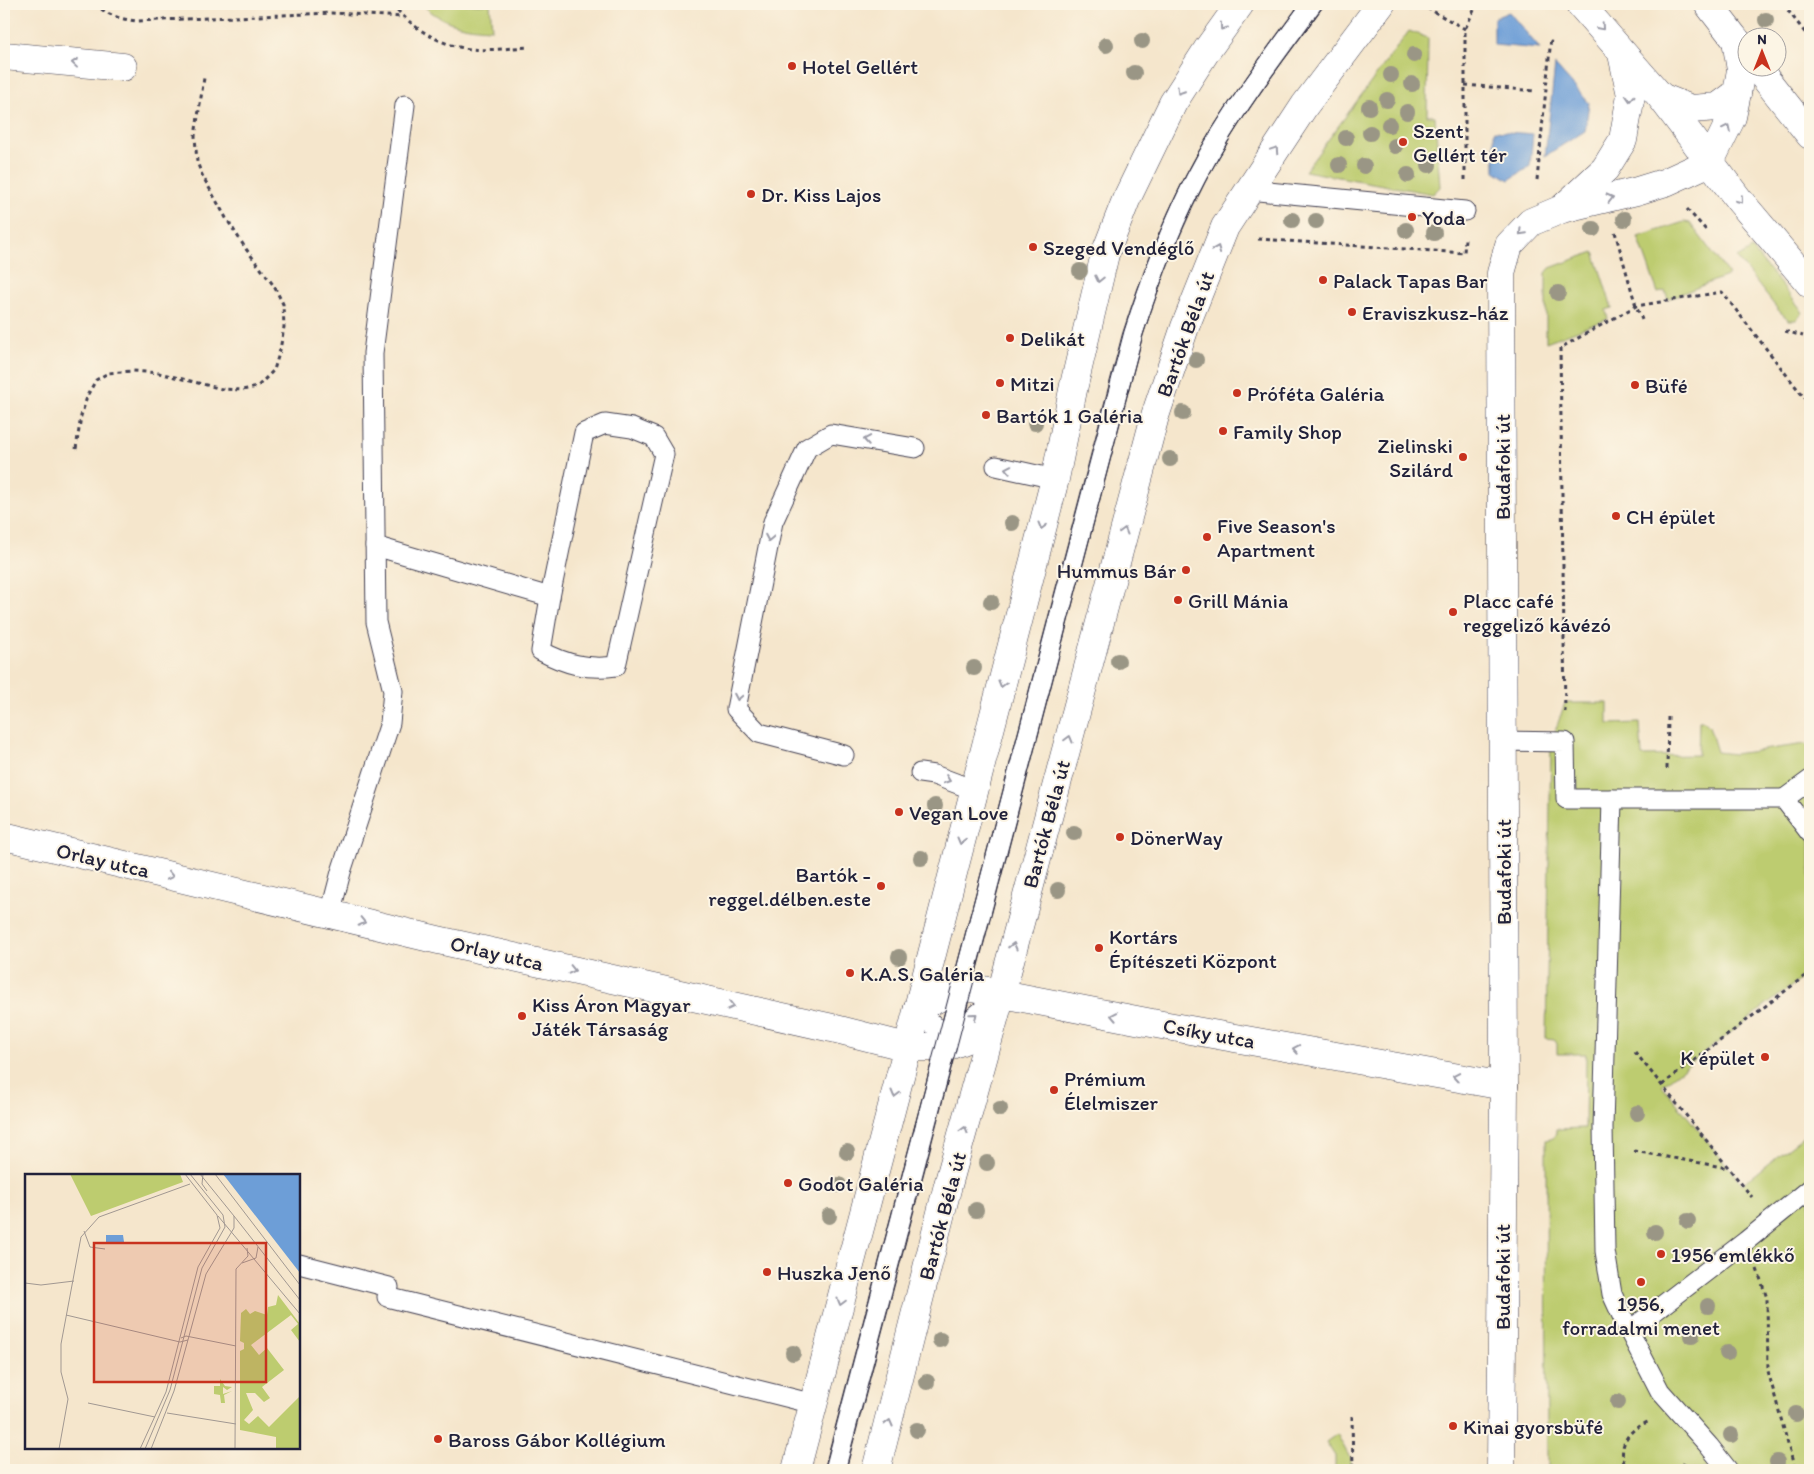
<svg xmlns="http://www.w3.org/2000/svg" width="1814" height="1474" font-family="Itim,sans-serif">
<rect width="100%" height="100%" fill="#fcf5e5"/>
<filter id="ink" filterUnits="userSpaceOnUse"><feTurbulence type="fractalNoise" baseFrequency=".02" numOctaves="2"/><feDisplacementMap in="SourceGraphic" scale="10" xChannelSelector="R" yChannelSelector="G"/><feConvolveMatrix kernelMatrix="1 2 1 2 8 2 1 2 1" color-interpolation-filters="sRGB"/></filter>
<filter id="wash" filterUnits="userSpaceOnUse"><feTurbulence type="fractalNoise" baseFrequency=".0096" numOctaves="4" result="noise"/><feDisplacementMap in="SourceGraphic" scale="20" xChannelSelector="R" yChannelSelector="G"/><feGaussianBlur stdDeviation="1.12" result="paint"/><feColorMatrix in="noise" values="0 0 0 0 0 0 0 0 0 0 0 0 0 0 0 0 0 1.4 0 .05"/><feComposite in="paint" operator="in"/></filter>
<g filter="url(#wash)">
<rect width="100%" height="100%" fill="#f5e6cc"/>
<g fill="#bdcc6f" stroke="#707755">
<path d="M422,4H490L492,29C465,28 442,24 422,4Z"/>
<path d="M1409,31L1428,38L1427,116H1435L1440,187L1433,194L1305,171Z"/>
<path d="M1684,222L1690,223L1729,275L1668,299L1665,291L1658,293L1638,237Z"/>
<path d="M1752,249L1800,308L1803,313L1796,320H1789L1779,311L1737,258Z"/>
<path d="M1594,252L1612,308L1606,310L1608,319L1546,342V273L1550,268Z"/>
<path d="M1565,703H1608V724L1640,723L1642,756L1698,755L1699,721H1704L1709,726L1717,752L1734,754L1806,744L1810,749V972L1662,1085L1742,1184L1810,1131V1470H1547L1546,1140C1554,1139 1557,1136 1557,1129L1585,1128L1586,1054H1557V1044L1554,1039L1546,1038L1551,743Z"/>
<path d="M1337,1434L1350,1458V1470H1335V1456L1326,1442Z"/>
</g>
<g fill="#6d9ed7" stroke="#486089">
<path d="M1509,12L1540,49L1494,45V18Z"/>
<path d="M1555,65L1589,103L1585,131L1545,156Z"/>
<path d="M1494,131L1533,134L1530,166L1509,180L1495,171Z"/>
</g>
</g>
<g filter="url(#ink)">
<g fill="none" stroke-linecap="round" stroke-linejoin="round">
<defs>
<g id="lane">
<path d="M1248,190L1465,211"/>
<path d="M605,424L632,428L654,437L664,454L616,666C588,670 565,664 541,651L550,597L584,433Z"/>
<path d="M996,466L1055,479"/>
<path d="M375,546L550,597"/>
<path d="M1502,741L1565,742L1566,799H1784L1810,833"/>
<path d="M844,755L759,733L736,709L773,522L807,448L831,434L915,448"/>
<path d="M920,773L934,775L974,790"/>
<path d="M1612,799L1603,1127L1605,1251L1612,1294L1629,1331L1660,1391L1709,1446L1728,1470"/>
<path d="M1784,799L1810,780"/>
<path d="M330,914L341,872L390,723L393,691L376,622L373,353L405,105"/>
<path d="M918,1008L947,1040"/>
<path d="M947,1040L1001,994"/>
<path d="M299,1264L389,1287L387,1297L814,1404"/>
<path d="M1629,1331L1746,1241L1810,1189"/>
<path d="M835,1470L1132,337C1152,274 1176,212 1209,154C1239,102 1276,53 1312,4"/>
</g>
<g id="street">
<path d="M4,56L123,67"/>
<path d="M4,836L438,940L832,1028L907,1047H946L990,1030"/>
<path d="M918,1008L961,987L972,988L1162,1025L1504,1086"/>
</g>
<g id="secondary">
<path d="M1580,4L1661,97L1739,200L1810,284"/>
<path d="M1708,4L1746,53"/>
<path d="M1757,68L1810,135"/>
<path d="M1661,97L1691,109L1718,107L1737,93"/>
<path d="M1563,208L1605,169L1623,140L1631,95L1622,54"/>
<path d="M796,1470L918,1008L1055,479L1074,385L1105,254L1126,200L1173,103L1207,50L1240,4"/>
<path d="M876,1470L948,1185L1001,994L1155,416L1185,327L1225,227L1305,105L1381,4"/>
<path d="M1501,1470L1504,1086L1501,273L1509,245L1531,222L1562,209L1637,191L1666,182L1710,162L1732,117L1737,93L1741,70L1736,40"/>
</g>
</defs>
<use href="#lane" stroke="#423f51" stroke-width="21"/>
<use href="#street" stroke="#423f51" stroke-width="29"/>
<use href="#secondary" stroke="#423f51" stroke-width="29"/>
<g stroke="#423f51" stroke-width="3" stroke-dasharray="4 4" stroke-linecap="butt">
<path d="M95,4C107,15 120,19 136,21L332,13L403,17"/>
<path d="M392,4C412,28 439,45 470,49C489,51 510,48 528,47"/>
<path d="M1420,4L1465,29"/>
<path d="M1783,4L1810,39"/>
<path d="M1465,85L1536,91"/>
<path d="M1465,180V29L1477,4"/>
<path d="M1537,180L1551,38"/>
<path d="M1687,209L1706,230"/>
<path d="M1615,232L1636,306L1643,322"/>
<path d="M1258,239L1464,253L1465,239"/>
<path d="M1785,331L1803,336"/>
<path d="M76,449L81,416L88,394L96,380L108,373L133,371L159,373L222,389L242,390L257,387L274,370L280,350L284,327L283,304L274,286L246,249L226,218L202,175L197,162L195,136L204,78"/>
<path d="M1565,712L1560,348L1636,306L1722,292L1810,405"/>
<path d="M1667,769L1668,717"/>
<path d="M1635,1052L1752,1197"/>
<path d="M1662,1085L1810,972"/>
<path d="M1634,1151L1728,1168"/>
<path d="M1757,1269L1767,1298L1768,1371L1795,1470"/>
<path d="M1352,1416L1353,1470"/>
<path d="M1627,1470C1616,1449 1626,1430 1648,1422"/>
<path d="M1680,1470L1684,1462"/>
</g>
<use href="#lane" stroke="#fff" stroke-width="19"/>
<use href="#street" stroke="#fff" stroke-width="28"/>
<use href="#secondary" stroke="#fff" stroke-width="28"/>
<g stroke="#22223b" stroke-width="1">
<path d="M824,1470L1124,331C1141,277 1161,225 1186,175C1217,114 1260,59 1300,4"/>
<path d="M846,1470L1143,335C1163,274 1186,212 1219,157C1250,103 1289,54 1325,4"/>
</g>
</g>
<g fill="#9a9685">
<circle cx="1766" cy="20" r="8"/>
<circle cx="1142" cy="41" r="8"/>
<circle cx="1106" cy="45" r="8"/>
<circle cx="1414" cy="55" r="8"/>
<circle cx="1134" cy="73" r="8"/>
<circle cx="1391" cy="75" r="8"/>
<circle cx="1412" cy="84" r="8"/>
<circle cx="1387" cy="100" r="8"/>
<circle cx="1369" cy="107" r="8"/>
<circle cx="1407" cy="112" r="8"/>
<circle cx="1389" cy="125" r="8"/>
<circle cx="1370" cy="133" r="8"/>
<circle cx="1346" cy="138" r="8"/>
<circle cx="1395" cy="146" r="8"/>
<circle cx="1339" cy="165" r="8"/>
<circle cx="1429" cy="165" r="8"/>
<circle cx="1364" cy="166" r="8"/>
<circle cx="1408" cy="175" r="8"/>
<circle cx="1624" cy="219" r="8"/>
<circle cx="1292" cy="220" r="8"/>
<circle cx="1316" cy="221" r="8"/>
<circle cx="1593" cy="229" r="8"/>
<circle cx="1406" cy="230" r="8"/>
<circle cx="1434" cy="233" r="8"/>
<circle cx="1080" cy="271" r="8"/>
<circle cx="1558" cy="293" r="8"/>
<circle cx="1196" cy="360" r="8"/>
<circle cx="1183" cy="413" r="8"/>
<circle cx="1035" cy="423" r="8"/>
<circle cx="1170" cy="459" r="8"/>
<circle cx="1012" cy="523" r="8"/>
<circle cx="991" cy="602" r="8"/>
<circle cx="1118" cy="661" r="8"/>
<circle cx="974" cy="668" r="8"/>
<circle cx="935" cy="806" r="8"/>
<circle cx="1074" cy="833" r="8"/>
<circle cx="921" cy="858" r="8"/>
<circle cx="1058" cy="890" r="8"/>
<circle cx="899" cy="957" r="8"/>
<circle cx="1000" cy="1109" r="8"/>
<circle cx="1637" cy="1113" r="8"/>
<circle cx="847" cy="1152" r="8"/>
<circle cx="987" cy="1163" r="8"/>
<circle cx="839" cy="1185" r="8"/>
<circle cx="976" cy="1210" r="8"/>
<circle cx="829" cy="1216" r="8"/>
<circle cx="1688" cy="1221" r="8"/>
<circle cx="1655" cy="1232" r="8"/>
<circle cx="1708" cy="1306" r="8"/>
<circle cx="1692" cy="1336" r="8"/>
<circle cx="940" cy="1340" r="8"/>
<circle cx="793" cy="1353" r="8"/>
<circle cx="1727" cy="1353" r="8"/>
<circle cx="927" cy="1382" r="8"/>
<circle cx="1618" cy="1402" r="8"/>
<circle cx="1796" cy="1414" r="8"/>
<circle cx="917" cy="1430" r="8"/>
<circle cx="1731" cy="1435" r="8"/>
<circle cx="1777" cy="1462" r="8"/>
</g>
<defs><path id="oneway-chevron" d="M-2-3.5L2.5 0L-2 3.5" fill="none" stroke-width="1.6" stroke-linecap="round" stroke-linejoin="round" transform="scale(1.25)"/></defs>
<g stroke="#9c9ca7">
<use href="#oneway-chevron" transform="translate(1223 27) rotate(126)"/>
<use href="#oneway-chevron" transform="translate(1601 27) rotate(49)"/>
<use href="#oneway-chevron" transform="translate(75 63) rotate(-174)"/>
<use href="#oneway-chevron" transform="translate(1180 91) rotate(122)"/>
<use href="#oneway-chevron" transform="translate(1630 98) rotate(93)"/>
<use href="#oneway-chevron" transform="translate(1727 128) rotate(-64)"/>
<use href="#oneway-chevron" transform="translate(1275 150) rotate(-56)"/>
<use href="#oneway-chevron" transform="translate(1610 198) rotate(-14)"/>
<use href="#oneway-chevron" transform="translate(1740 200) rotate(51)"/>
<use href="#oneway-chevron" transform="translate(1522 232) rotate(134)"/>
<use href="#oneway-chevron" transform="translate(1217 249) rotate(-68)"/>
<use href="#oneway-chevron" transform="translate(1099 279) rotate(103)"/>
<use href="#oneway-chevron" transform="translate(867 440) rotate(-170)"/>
<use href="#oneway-chevron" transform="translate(1008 469) rotate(-169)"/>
<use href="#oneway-chevron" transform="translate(1042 526) rotate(105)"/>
<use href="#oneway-chevron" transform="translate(1124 531) rotate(-75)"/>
<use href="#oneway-chevron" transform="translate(769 538) rotate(101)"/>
<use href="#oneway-chevron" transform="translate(1002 684) rotate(105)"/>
<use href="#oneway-chevron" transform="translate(738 697) rotate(101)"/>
<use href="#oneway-chevron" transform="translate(1069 739) rotate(-75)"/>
<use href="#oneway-chevron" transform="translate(947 780) rotate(20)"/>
<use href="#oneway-chevron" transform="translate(961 841) rotate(105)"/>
<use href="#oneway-chevron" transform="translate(170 876) rotate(13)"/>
<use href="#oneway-chevron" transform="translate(362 922) rotate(13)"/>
<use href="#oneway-chevron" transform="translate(1013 946) rotate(-76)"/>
<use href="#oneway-chevron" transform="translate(572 970) rotate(13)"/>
<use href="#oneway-chevron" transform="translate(731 1006) rotate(13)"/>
<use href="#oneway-chevron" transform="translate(974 1016) rotate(-39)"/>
<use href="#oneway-chevron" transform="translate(1114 1016) rotate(-169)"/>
<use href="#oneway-chevron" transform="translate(1296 1049) rotate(-170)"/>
<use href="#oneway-chevron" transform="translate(1456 1077) rotate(-170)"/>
<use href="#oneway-chevron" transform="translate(895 1094) rotate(105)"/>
<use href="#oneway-chevron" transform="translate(964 1130) rotate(-75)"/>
<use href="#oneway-chevron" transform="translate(841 1302) rotate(105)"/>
<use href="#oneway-chevron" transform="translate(889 1423) rotate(-76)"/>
</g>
</g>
<g fill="#c8321e" stroke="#fcf5e5" stroke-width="2">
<circle cx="792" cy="66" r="5"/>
<circle cx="1403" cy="142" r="5"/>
<circle cx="751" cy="194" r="5"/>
<circle cx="1412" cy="217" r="5"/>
<circle cx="1033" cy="247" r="5"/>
<circle cx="1323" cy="280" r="5"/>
<circle cx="1352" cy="312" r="5"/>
<circle cx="1010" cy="338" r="5"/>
<circle cx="1000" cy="383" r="5"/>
<circle cx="1635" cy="385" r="5"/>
<circle cx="1237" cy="393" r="5"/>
<circle cx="986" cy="415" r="5"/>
<circle cx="1223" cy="431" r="5"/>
<circle cx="1463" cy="457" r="5"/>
<circle cx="1616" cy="516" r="5"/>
<circle cx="1207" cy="537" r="5"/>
<circle cx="1186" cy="570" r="5"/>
<circle cx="1178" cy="600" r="5"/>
<circle cx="1453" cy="612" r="5"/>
<circle cx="899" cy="812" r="5"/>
<circle cx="1120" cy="837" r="5"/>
<circle cx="881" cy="886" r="5"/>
<circle cx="1099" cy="948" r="5"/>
<circle cx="850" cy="973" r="5"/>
<circle cx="522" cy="1016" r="5"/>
<circle cx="1765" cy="1057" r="5"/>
<circle cx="1054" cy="1090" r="5"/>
<circle cx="788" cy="1183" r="5"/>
<circle cx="1661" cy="1254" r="5"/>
<circle cx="767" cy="1272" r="5"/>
<circle cx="1641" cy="1282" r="5"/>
<circle cx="1453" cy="1426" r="5"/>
<circle cx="438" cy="1439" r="5"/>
</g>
<g text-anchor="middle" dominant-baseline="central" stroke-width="4" stroke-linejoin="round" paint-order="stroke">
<g font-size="21" fill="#22223b" stroke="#fcf5e5" text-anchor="start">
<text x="802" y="66">Hotel Gellért</text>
<text x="1413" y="130">Szent<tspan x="1413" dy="24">Gellért tér</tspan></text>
<text x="761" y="194">Dr. Kiss Lajos</text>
<text x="1422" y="217">Yoda</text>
<text x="1043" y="247">Szeged Vendéglő</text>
<text x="1333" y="280">Palack Tapas Bar</text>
<text x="1362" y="312">Eraviszkusz-ház</text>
<text x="1020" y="338">Delikát</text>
<text x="1010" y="383">Mitzi</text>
<text x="1645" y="385">Büfé</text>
<text x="1247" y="393">Próféta Galéria</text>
<text x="996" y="415">Bartók 1 Galéria</text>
<text x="1233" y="431">Family Shop</text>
<text x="1453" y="445" text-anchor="end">Zielinski<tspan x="1453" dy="24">Szilárd</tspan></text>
<text x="1626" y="516">CH épület</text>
<text x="1217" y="525">Five Season's<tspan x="1217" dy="24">Apartment</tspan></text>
<text x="1176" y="570" text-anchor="end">Hummus Bár</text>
<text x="1188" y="600">Grill Mánia</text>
<text x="1463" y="600">Placc café<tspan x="1463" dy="24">reggeliző kávézó</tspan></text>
<text x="909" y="812">Vegan Love</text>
<text x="1130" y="837">DönerWay</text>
<text x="871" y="874" text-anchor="end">Bartók -<tspan x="871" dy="24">reggel.délben.este</tspan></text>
<text x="1109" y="936">Kortárs<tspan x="1109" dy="24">Építészeti Központ</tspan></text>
<text x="860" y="973">K.A.S. Galéria</text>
<text x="532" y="1004">Kiss Áron Magyar<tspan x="532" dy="24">Játék Társaság</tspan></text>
<text x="1755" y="1057" text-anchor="end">K épület</text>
<text x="1064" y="1078">Prémium<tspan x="1064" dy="24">Élelmiszer</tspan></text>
<text x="798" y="1183">Godot Galéria</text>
<text x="1671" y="1254">1956 emlékkő</text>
<text x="777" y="1272">Huszka Jenő</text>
<text x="1641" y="1303" text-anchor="middle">1956,<tspan x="1641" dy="24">forradalmi menet</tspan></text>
<text x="1463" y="1426">Kinai gyorsbüfé</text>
<text x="448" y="1439">Baross Gábor Kollégium</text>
</g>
<g font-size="21" fill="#22223b" stroke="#fcf5e5">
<text transform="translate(1185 334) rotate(-70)">Bartók Béla út</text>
<text transform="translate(1502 467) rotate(-90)">Budafoki út</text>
<text transform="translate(1046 824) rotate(-75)">Bartók Béla út</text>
<text transform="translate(103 860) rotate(13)">Orlay utca</text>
<text transform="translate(1503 872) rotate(-90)">Budafoki út</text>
<text transform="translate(497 953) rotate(13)">Orlay utca</text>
<text transform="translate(1209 1033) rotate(10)">Csíky utca</text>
<text transform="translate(942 1216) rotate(-75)">Bartók Béla út</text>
<text transform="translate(1502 1277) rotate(-90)">Budafoki út</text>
</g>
</g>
<g transform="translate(25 1174)">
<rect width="275" height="275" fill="#f5e6cc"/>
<path d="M45,0H155L158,8L66,42ZM253,121L275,150V168L266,156L273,150L266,141L226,171L234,181L242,174L259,196L237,213L245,224L239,228L230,219H221L228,236L219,246L224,250L233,242L244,253L275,222V275H251V263L215,256V177L219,175V169L215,167L216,139L221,135L225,140L230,137L242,141L243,133L251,131ZM195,205L200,212L207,213L202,216L198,213V220L207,217L199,221L200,229H196L195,221L189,220V212H195Z" fill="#bdcc6f"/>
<path d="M198,0H275V99ZM81,61H98L99,68L81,69Z" fill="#6d9ed7"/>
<path fill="none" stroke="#a19892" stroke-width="1" d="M178,0L177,10L182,17M190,0L275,111M193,42L275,140M209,42L275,126M59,57L65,73L80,75M217,89L231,84L233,73M211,95L223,82L222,74M0,109L16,111L49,107M41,141L155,168L163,166M156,164L161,162L211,172M63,229L130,243M142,239L211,250M34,275L43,225L36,198V170L56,63L74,43L165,10M115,275L141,218L173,93L195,54L192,41L160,0M120,275L145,216L177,94L200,53L198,41L165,0M126,275L149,217L181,100L209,54V42L175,0M210,275L211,95"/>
<path fill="#c8321e" fill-opacity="0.15" stroke="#c8321e" stroke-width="2.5" d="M69,69H241V208H69Z"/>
<rect width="275" height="275" fill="none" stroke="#22223b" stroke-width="2.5"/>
</g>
<rect width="1814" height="1474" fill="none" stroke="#fcf5e5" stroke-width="20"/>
<g transform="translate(1762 52)"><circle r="24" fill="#fcf5e5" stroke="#a5a1a1"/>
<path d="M0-4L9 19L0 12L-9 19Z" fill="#c8321e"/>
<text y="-8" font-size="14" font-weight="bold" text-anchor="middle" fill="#22223b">N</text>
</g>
</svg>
